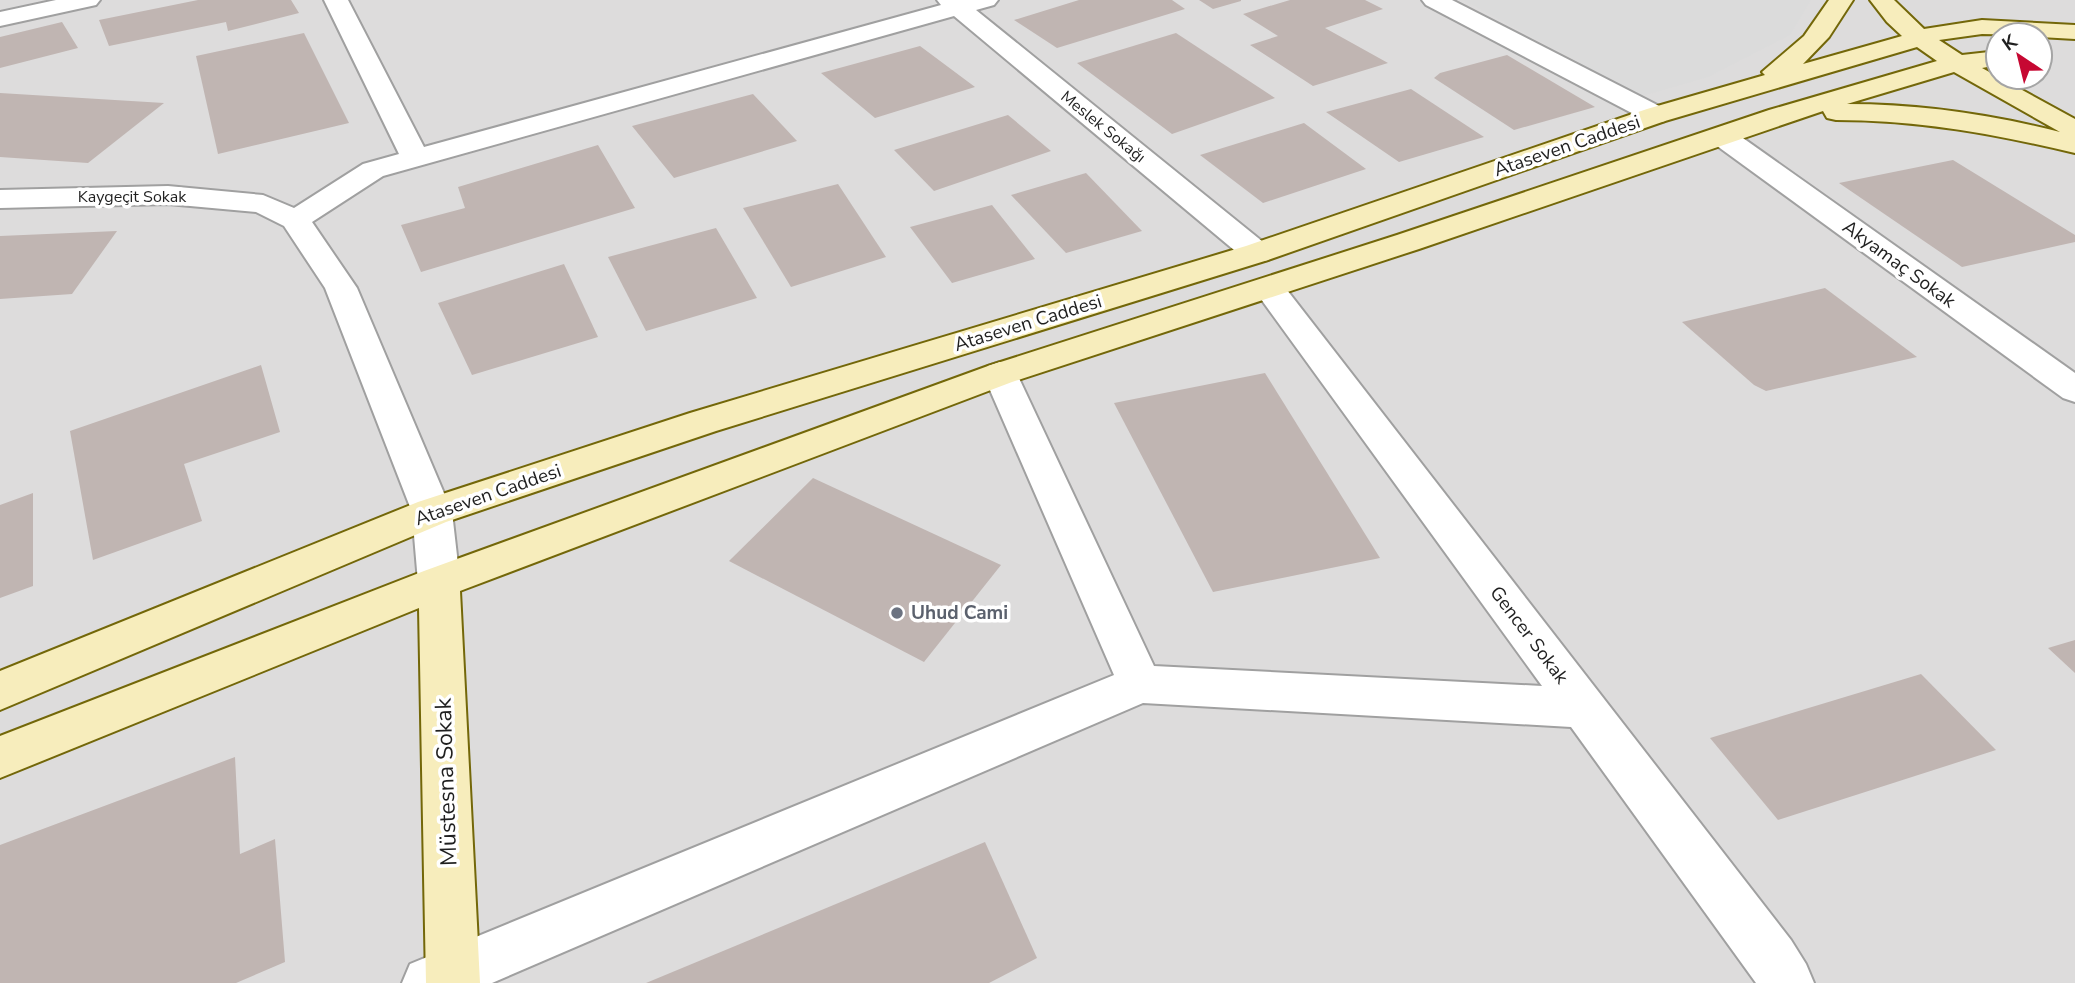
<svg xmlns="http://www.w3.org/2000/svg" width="2075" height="983" font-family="'Nunito Sans',sans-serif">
<rect width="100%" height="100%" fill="#efeae6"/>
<path fill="#dddcdc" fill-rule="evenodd" d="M0,0H2075V983H0ZM1998,35H2040V77H1998Z"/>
<path fill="#dbdbdb" d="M1463,0H1811L1790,35L1708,77L1642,96Z"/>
<g fill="#c0b5b2">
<path d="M198,0H291L299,13L228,31L226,22L109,46L99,20Z"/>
<path d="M1079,0H1172L1185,9L1057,48L1014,20Z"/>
<path d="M1199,0H1241V1L1213,9Z"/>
<path d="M1290,0H1365L1383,9L1325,28L1388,63L1313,86L1250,45L1278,36L1243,14Z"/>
<path d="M62,22L78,48L0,68V37Z"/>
<path d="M304,33L349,123L218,154L196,56Z"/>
<path d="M1176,33L1275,98L1172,134L1077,63Z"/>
<path d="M920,46L975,87L875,118L821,73Z"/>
<path d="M1507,55L1595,107L1514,130L1434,78L1440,73Z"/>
<path d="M1411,89L1484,137L1399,162L1326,112Z"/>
<path d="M0,93L164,103L88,163L0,157Z"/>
<path d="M753,94L797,141L674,178L632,126Z"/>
<path d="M1008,115L1051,151L934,191L894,150Z"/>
<path d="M1304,123L1366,169L1263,203L1200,155Z"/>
<path d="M598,145L635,208L421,272L401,225L465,208L458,187Z"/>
<path d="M1953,160L2075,235V242L1962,267L1839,183Z"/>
<path d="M1086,173L1142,231L1066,253L1011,195Z"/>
<path d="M838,184L886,257L791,287L743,208Z"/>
<path d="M992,205L1035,259L952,283L910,227Z"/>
<path d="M716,228L757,298L646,331L608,257Z"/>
<path d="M117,231L72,294L0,299V236Z"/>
<path d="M564,264L598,337L472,375L438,303Z"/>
<path d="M1825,288L1917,357L1766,391L1754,385L1682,322Z"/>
<path d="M261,365L280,432L184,464L202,521L93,560L70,431Z"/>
<path d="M1265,373L1380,558L1213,592L1114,403Z"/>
<path d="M813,478L1001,565L924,662L729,561Z"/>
<path d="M33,493V586L0,598V505Z"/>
<path d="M2075,640V673L2048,648Z"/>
<path d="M1921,674L1996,750L1778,820L1710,738Z"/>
<path d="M235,757L240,854L275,839L285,962L236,983H0V845Z"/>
<path d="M985,842L1037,958L989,983H646Z"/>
</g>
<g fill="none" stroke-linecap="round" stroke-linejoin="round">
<defs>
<g id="street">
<path d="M56,0H100L96,5L0,26V12Z"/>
<path d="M324,0H348L424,147L941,5L937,0H998L994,5L976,10L1268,246L1273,253L1268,260L1257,262L1246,260L954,16L383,176L312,222L357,288L452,512L460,582L454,593L439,598L424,593L418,582L412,512L325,288L284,226L256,212L168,204L0,208V190L168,186L263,195L294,208L363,164L399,154Z"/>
<path d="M1422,0H1452L1665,109L1669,115L1665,121L1656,123L1647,121L1426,5Z"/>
<path d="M1723,129L1733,131L2075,373V402L2063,398L1713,143L1709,137L1713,131Z"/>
<path d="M1269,278L1280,281L1791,940L1806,964L1814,983H1756L1571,727L1143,703L492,983H402L410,964L1114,675L983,374L988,366L1000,362L1012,366L1017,374L1154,666L1542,686L1253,288L1258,281Z"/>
</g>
<path id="secondary" d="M1829,0H1853L1829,37L1803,64L1902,36L1887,22L1870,0H1894L1924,29L1982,20L2075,25V39L2040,37V35L1982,34L1939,40L1962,55L1998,51V65L1982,68L2075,119V153C1995,134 1918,120 1836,120L1827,118L1823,111L1419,249L1012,382L460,591L480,983H426L419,608L0,778V736L424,571L988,366L1397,235L1769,110L1937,61L1917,47L1665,121L1268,260L716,431L446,522L0,710V671L418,502L690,413L1246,246L1647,109L1765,75L1762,72L1804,36ZM1954,72L2060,132C1990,114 1919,104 1847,104Z"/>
</defs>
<use href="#street" stroke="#a0a0a0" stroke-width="4"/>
<use href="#secondary" stroke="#736709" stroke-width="4"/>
<use href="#street" fill="#fff" fill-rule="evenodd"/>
<use href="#secondary" fill="#f7edbc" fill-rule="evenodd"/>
</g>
<circle fill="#6b7280" stroke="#fff" stroke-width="2.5" cx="897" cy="613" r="7"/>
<g text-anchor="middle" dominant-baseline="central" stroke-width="7" stroke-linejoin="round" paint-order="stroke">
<g font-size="16" fill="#1f1f1f" stroke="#fff">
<text transform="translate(1103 127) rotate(39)">Meslek Sokağı</text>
<text x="132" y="197">Kaygeçit Sokak</text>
</g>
<g font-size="19" fill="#1f1f1f" stroke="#fff">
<text transform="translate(1567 146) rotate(-19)">Ataseven Caddesi</text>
<text transform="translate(1899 264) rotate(36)">Akyamaç Sokak</text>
<text transform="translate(1028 323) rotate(-17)">Ataseven Caddesi</text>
<text transform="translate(488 495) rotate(-19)">Ataseven Caddesi</text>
<text transform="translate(1529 635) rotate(53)">Gencer Sokak</text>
</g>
<g font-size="19" font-weight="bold" fill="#5b616d" stroke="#fff" text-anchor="start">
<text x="911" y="613">Uhud Cami</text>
</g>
<g font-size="23" fill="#1f1f1f" stroke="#fff">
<text transform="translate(446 782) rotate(-92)">Müstesna Sokak</text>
</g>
</g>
<g transform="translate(2019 56) rotate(325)"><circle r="33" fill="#ffffff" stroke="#a5a5a5" stroke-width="2"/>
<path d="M0-5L12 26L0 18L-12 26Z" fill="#c60832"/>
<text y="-10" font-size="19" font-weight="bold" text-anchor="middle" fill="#1f1f1f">K</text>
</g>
</svg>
